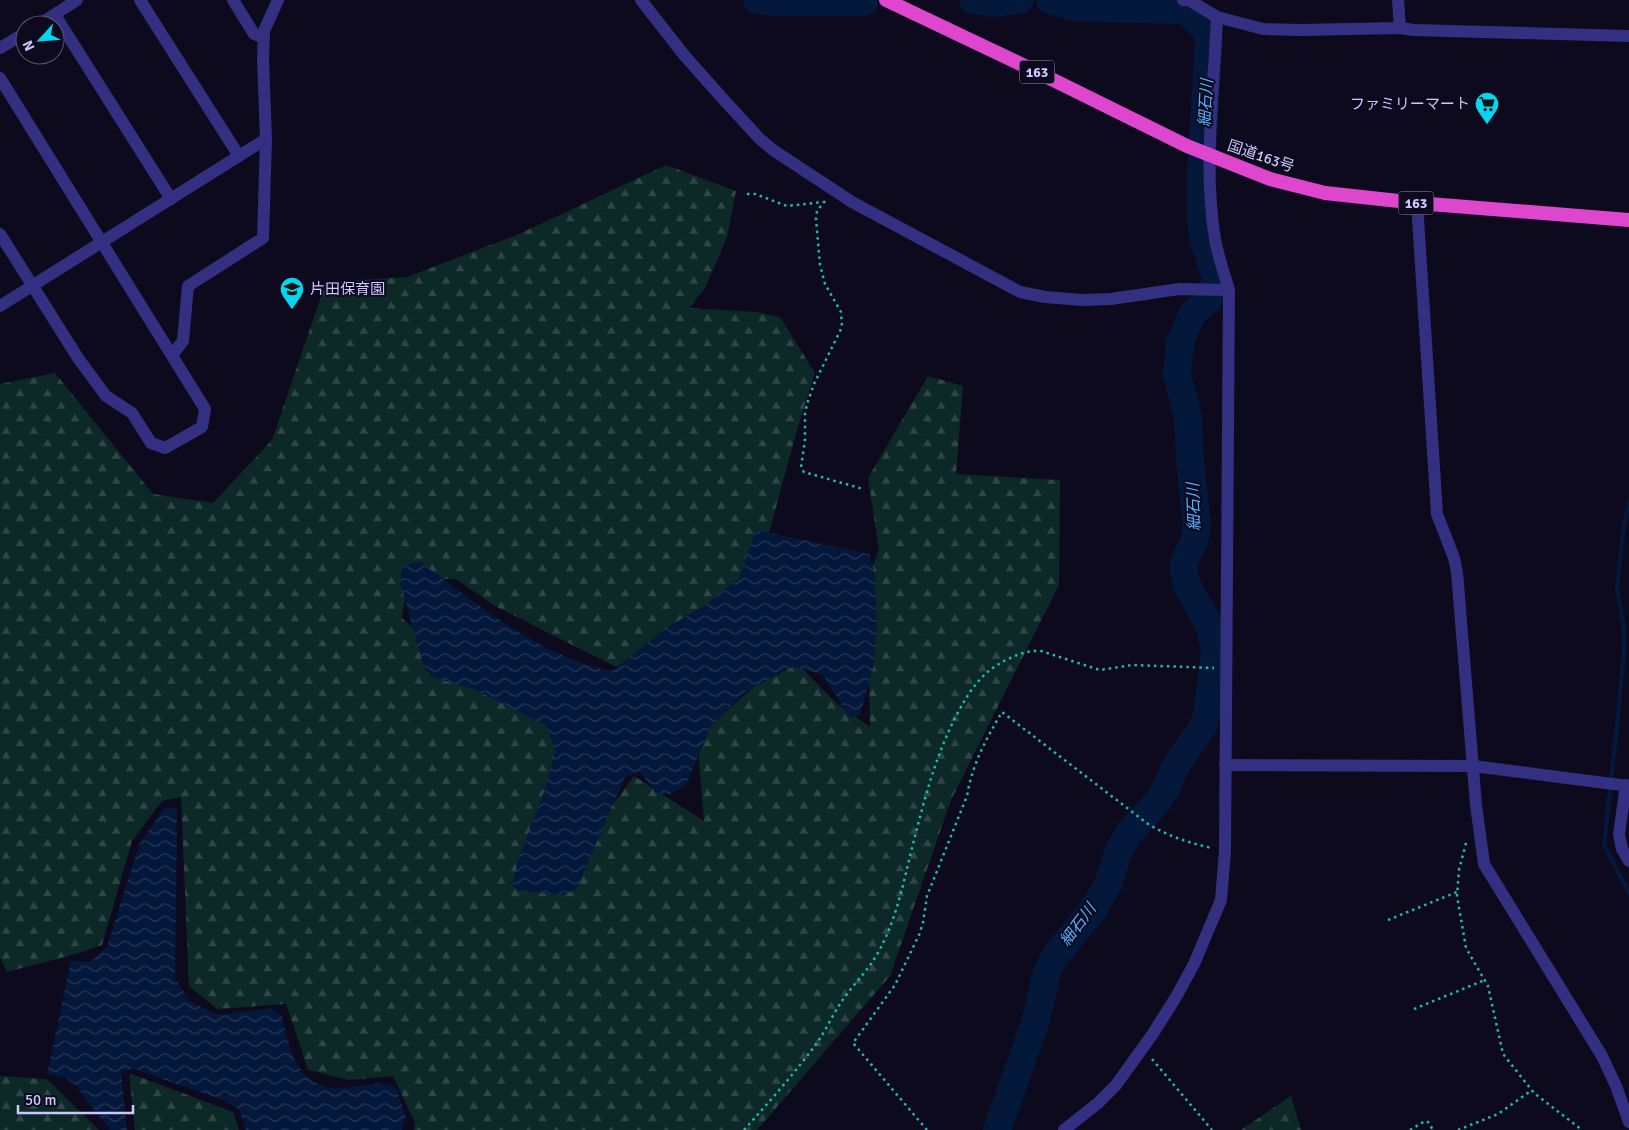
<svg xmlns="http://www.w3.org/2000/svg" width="1629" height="1130" font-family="Signika,'Noto Sans JP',sans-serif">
<defs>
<pattern id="forest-firs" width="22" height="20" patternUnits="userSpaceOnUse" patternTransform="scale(1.25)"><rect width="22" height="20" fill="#0c2827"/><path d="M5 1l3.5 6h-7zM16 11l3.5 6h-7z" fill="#2e4647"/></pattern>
<pattern id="water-waves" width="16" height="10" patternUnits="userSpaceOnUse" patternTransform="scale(1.25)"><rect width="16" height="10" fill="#04183c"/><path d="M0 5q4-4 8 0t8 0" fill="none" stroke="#273859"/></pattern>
</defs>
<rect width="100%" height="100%" fill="#0d0a1e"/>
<g fill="url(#forest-firs)">
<path d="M666,165L736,191L727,237L705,288L689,308L757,312L780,317L815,373L797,430L757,577L684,641L616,667L495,606L456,579H431L406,591L402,618L460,672L569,723L546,894L634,776L704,821L697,737L755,686L796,662L836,703L870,727L869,674L862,593L879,550L868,478L928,376L963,386L956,474L1060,480L1059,585L951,800L890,976L757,1130H414L415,1123L393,1076L349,1080L308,1070L286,1004L217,1009L189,986L181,797L162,801L132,841L102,945L76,954L7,972L0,957V384L55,373L153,494L213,503L272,440L326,282L407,277L519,234Z"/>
<path d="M129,1073L233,1112L239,1130H135Z"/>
<path d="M0,1076L47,1079L99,1130H0Z"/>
<path d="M1291,1096L1301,1130H1241Z"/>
</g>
<g fill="url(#water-waves)">
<path d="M756,530L869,554L875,574L877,623L874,665L860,715L850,718L822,674L793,667L745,692L711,726L686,785L669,795L655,792L640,772L625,777L576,890L562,895L519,891L512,885L519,858L547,783L555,751L546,725L473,689L432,677L424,668L400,582L402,565L421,562C475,603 544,659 612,671L667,627L704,606L739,578Z"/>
<path d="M164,808L177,809L175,979L191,1002L218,1015L270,1008L282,1016C289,1047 296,1087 337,1088C344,1089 352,1086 360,1086C376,1084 382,1081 396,1088L406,1117L401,1130H246L239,1109L223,1100L134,1069L121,1071L127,1130H110L76,1086L66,1078L47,1074L71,961L90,962L107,947L139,845Z"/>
</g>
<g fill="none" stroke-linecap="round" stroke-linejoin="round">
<path stroke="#04183c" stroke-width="4.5" d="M1629,502L1623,531L1617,589L1624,629V650L1617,726L1604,845L1629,893"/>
<g stroke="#04183c" stroke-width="28">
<path d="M757,0L777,2H864"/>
<path d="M973,0L994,3L1020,0"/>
<path d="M997,1130L1035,1023L1047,972L1055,956L1092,911L1108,884L1118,853L1129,833L1157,802L1165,790L1175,767L1204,725L1208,711L1215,651L1210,627L1187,585L1183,568L1187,555L1194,542L1197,524L1190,462L1188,417L1177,374L1180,343L1192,314L1208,300L1217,280L1203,238L1201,217V172L1209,39L1205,29L1186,10L1079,8L1050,0"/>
</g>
<g stroke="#21b9b0" stroke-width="2.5" stroke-dasharray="2.5 4" stroke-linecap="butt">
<path d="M747,194H755L787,206L823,202"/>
<path d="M825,201L817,211L816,219L820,265L825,284L841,312L842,327L814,384L807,404L805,414V440L801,467L804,472L863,489"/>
<path d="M1466,843L1459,870L1457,896L1466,948L1488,986L1503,1054L1534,1093L1582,1130"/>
<path d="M1388,920L1457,892"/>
<path d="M1414,1009L1485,980"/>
<path d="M1152,1059L1212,1130"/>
<path d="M744,1130C769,1102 794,1074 817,1043C826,1030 833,1014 842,1001C854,983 870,969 880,949C896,919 903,885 911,852C923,805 934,759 956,716C970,690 981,672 1008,659C1019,654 1029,650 1041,651L1100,670L1132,665L1214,668"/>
<path d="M927,1130L853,1043L895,985L919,935L923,923L927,896L967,796C972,765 986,739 1002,712L1148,824C1168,836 1189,843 1212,848"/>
<path d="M1410,1130L1425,1121L1428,1122L1433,1130"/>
<path d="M1458,1130L1498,1114L1532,1090"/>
</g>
<g stroke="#333082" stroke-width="12">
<path d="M140,0L239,156"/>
<path d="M233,0L254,34L264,38"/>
<path d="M641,0L684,55L724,100L759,138L773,150L852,202L1020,292L1045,297L1082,300L1111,299L1179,289L1229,290"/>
<path d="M1183,0H1189L1217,17L1263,29L1301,30L1400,28L1414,30L1629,36"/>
<path d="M1398,0L1400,28"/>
<path d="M55,15L171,199"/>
<path d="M38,25L77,0"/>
<path d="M0,48L25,33"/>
<path d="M0,78L205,409L202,427L165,448L151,443L132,413L106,396L78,358L0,234"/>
<path d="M1417,203L1437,514L1454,558L1457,572L1476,805L1484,864L1602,1056L1616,1086L1629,1122"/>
<path d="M0,306L266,139"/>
<path d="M172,355L183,341L188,286L263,238L266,139L263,59L264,31L278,0"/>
<path d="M1225,765L1473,766L1629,786"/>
<path d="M1626,785L1619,834L1622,849L1629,861"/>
<path d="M1064,1130L1098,1103L1116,1085L1152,1035L1176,997L1194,964L1221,900L1225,851L1229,290C1224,273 1218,256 1215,239C1203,167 1214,89 1217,17"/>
</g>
<path stroke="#de47cd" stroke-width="14" d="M886,0L1027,67L1187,146L1270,179L1325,193L1417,203L1629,220"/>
</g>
<defs>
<symbol id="supermarket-pin" viewBox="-11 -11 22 30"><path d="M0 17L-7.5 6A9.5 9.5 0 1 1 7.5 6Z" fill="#00d8f1" stroke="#0d0a1e"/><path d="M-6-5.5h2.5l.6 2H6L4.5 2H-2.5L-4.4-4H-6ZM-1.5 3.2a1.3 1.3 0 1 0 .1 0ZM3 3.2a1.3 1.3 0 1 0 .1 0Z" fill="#111"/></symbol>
<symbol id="school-pin" viewBox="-11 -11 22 30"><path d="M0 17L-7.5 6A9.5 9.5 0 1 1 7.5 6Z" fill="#00d8f1" stroke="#0d0a1e"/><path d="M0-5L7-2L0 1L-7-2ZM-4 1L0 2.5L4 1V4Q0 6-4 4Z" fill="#111"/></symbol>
</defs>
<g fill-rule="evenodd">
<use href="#supermarket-pin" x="1473" y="90" width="28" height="38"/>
<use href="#school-pin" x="278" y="275" width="28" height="38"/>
</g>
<g text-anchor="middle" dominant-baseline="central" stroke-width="4" stroke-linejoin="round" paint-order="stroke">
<g fill="#0d0a1e" stroke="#938ebc" stroke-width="1">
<rect x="1019.5" y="60.5" width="35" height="23" rx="4"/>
<rect x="1398.5" y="191.5" width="35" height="23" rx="4"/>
</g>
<g font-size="14" font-weight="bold" fill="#cdc6ff">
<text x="1037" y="72">163</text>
<text x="1416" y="203">163</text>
</g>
<g font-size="15" fill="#cdc6ff" stroke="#0d0a1e" text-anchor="end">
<text x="1470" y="104">ファミリーマート</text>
<text x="310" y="289" text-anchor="start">片田保育園</text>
</g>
<g font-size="15" fill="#cdc6ff" stroke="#0d0a1e">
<text transform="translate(1261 156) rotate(19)">国道163号</text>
</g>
<g font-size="16" font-style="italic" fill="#54afff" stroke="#0d0a1e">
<text transform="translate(1206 103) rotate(-87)">細石川</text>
<text transform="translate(1194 507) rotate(-92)">細石川</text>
<text transform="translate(1078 925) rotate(-53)">細石川</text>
</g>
</g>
<g transform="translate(40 40) rotate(244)"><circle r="24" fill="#0d0a1e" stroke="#5a5578"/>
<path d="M0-4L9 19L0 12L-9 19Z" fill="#00d8f1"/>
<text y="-8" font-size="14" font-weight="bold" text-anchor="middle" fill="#cdc6ff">N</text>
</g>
<path d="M18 1105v8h115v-8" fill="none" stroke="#cdc6ff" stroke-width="2.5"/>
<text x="25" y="1105" font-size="15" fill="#cdc6ff" stroke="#0d0a1e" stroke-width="4" paint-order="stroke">50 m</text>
</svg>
